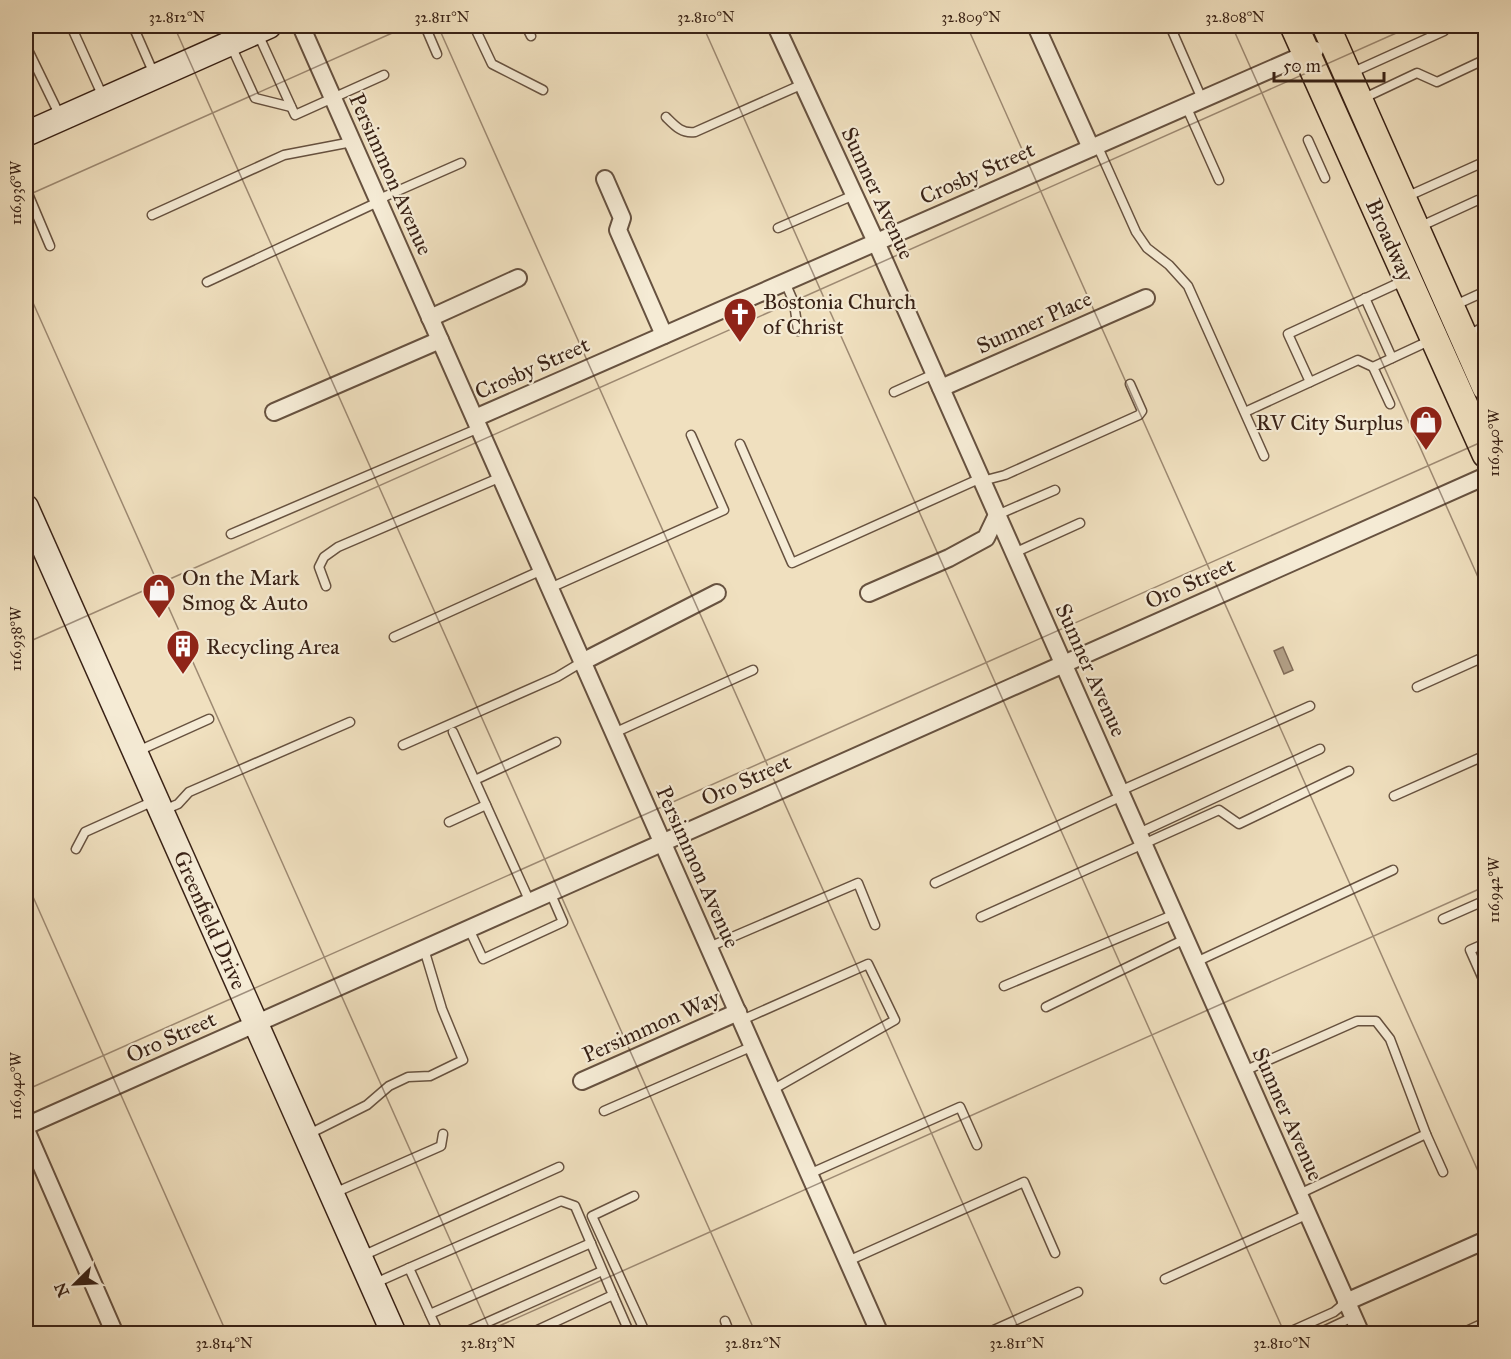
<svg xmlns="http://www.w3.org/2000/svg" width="1511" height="1359" font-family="'IM FELL Great Primer',serif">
<rect width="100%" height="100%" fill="#f0e0bf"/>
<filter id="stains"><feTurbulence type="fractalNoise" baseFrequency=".00333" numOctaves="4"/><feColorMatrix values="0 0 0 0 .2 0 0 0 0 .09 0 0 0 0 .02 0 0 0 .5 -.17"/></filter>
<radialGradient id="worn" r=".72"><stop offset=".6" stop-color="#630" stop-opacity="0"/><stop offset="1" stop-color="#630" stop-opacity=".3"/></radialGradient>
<path fill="#b29f86" stroke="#826d59" stroke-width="1.5" d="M1283,647L1293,670L1284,674L1274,651Z"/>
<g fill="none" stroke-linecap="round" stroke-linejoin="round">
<defs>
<g id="service">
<path d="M71,26L104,99"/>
<path d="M133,26L154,74"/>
<path d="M222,26L255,98L291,107"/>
<path d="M425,26L437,54"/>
<path d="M474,26L492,64L543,90"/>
<path d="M526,26L531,36"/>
<path d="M1170,26L1202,99"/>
<path d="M258,34L295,115L384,75"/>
<path d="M26,46L61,118"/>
<path d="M1351,73L1444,31"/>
<path d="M1362,99L1417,73L1437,82L1486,59"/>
<path d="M1186,106L1219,180"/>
<path d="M26,112L33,128"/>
<path d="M666,117C675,126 682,134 695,132L803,84"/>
<path d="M1308,140L1325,178"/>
<path d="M1097,145L1136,232L1147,248L1169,265L1188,286L1264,456"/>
<path d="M26,189L50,246"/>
<path d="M1406,197L1486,161"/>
<path d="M152,215L284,155L352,142"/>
<path d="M1419,227L1478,200H1486"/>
<path d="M778,228L854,195"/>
<path d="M207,282L378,202L386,196L461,163"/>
<path d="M785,282L794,303L798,331"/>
<path d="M1365,298L1392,358"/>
<path d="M1453,306L1486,291"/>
<path d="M1467,335L1486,326"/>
<path d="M1310,382L1288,334L1403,281"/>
<path d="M894,392L934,374"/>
<path d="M1390,404L1373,367L1431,340"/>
<path d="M1245,412L1358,360L1373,367"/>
<path d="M740,444L792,563L981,478"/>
<path d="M982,481L1005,475L1139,415L1142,411L1130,384"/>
<path d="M997,515L1055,490"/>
<path d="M231,534L479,428"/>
<path d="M1014,553L1080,523"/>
<path d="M326,586L319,567L324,557L338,547L501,477"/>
<path d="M550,588L724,510L691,435"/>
<path d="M394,637L542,570"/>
<path d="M1417,687L1486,656"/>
<path d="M453,732L530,902"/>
<path d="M614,733L753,670"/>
<path d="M403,745L557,677L582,662"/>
<path d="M138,751L209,719"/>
<path d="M475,780L556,742"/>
<path d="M1120,791L1310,706"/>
<path d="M1394,796L1486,755"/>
<path d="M164,810L178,804L189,792L350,722"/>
<path d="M449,822L486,805"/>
<path d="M1139,833L1320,749"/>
<path d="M76,849L85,832L156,800"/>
<path d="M935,883L1122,796"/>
<path d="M981,917L1219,810L1239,824L1349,771"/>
<path d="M1443,919L1486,900"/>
<path d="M469,929L483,959L563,922L550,892"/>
<path d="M1486,943L1470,950L1486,986"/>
<path d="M709,947L858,883L875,925"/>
<path d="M1196,962L1393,870"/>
<path d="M1004,986L1175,914"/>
<path d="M1046,1007L1185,939"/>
<path d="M742,1020L868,964L895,1020L772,1090"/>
<path d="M1244,1071L1357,1021H1376L1390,1039L1426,1134L1299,1194"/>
<path d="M604,1111L753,1046"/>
<path d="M309,1134L367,1105L389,1086L408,1077L430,1076L463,1060L442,1009L424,949"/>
<path d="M1426,1134L1443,1172"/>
<path d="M809,1174L960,1107L977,1145"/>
<path d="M332,1194L441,1146L443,1134"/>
<path d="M634,1196L592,1216L646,1334"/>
<path d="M360,1257L559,1167"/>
<path d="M848,1261L1024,1182L1055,1253"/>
<path d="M1165,1279L1308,1214"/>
<path d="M373,1284L409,1268"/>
<path d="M613,1295L630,1334"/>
<path d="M430,1314L591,1243"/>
<path d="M725,1321L730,1334"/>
<path d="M439,1334L409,1268L561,1201L575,1206L613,1295L529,1334"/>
<path d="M461,1334L602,1271"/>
<path d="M858,1334L877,1326"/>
<path d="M985,1334L1078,1292"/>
<path d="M1285,1334L1334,1312L1346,1302"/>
<path d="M1317,1334L1353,1317"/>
<path d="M1460,1334L1486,1322"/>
</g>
<g id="minor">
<path d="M301,26L880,1334"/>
<path d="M776,26L876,242L1361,1334"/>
<path d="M1036,26L1091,148"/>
<path d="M605,179L622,218L618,230L664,335"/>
<path d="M430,318L518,278"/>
<path d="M941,388L1146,298"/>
<path d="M274,412L440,340"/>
<path d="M475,418L1315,50"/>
<path d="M869,593L949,558L986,538L997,515"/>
<path d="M582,662L717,593"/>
<path d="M582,1081L738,1012"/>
<path d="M26,1126L1486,476"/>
<path d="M26,1130L115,1334"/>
<path d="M1346,1302L1486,1240"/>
</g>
<g id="secondary">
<path d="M26,134L269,26"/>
<path d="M26,507L394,1334"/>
</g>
<g id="primary">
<path d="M1294,26L1486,454"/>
<path d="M1326,26L1486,387"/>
</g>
</defs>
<use href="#service" stroke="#675240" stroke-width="11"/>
<use href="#minor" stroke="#675240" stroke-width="20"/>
<use href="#secondary" stroke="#392216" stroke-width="27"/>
<use href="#primary" stroke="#392216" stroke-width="30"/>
<use href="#service" stroke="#f5ebd5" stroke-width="8"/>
<use href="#minor" stroke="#f5ebd5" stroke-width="16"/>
<use href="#secondary" stroke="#f5ebd5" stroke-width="24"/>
<use href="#primary" stroke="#f0e0bf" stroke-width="27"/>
</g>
<path fill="none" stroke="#392216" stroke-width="1.5" stroke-opacity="0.45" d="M174,26L756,1334M438,26L1021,1334M703,26L1285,1334M967,26L1486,1189M1232,26L1486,595M26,196L408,26M26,287L492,1334M26,643L1412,26M26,881L227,1334M26,1090L1486,440M481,1334L1486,886M1485,1334L1486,1333"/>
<defs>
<symbol id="church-pin" viewBox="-11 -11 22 30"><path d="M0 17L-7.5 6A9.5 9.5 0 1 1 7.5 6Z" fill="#8f2418" stroke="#f5ebd5"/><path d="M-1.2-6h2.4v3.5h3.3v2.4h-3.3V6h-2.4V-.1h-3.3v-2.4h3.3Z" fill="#fff"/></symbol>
<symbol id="shop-pin" viewBox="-11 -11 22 30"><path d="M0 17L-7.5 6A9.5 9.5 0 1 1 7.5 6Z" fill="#8f2418" stroke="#f5ebd5"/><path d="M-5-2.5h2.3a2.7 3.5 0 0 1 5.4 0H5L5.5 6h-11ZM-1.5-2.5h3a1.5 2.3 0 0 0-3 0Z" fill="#fff"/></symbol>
<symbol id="building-pin" viewBox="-11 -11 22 30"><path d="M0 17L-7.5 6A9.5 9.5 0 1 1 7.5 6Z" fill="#8f2418" stroke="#f5ebd5"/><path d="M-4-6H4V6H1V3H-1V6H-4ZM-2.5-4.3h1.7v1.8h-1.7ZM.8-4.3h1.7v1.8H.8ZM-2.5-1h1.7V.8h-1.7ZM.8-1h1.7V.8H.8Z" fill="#fff"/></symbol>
</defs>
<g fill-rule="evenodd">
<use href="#church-pin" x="721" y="295" width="38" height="52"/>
<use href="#shop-pin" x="1407" y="403" width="38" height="52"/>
<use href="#shop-pin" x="140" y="571" width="38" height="52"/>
<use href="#building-pin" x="164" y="627" width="38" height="52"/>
</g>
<g text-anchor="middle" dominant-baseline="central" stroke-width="4.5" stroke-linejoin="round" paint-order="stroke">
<g font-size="22" fill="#392216" stroke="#f5ebd5">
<text transform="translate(977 173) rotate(-24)">Crosby Street</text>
<text transform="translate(391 174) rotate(66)">Persimmon Avenue</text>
<text transform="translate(878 193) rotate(65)">Sumner Avenue</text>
<text transform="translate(1390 240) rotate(66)">Broadway</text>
<text transform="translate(1034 322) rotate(-24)">Sumner Place</text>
<text transform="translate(532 368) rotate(-24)">Crosby Street</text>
<text transform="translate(1190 583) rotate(-24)">Oro Street</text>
<text transform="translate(1091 670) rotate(66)">Sumner Avenue</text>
<text transform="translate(746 780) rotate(-24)">Oro Street</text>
<text transform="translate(698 867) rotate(66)">Persimmon Avenue</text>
<text transform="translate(210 920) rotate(66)">Greenfield Drive</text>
<text transform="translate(651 1026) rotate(-24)">Persimmon Way</text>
<text transform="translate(171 1037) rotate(-24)">Oro Street</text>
<text transform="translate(1288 1114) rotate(66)">Sumner Avenue</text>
</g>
<g font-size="22" fill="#392216" stroke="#f5ebd5" text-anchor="start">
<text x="763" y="301">Bostonia Church<tspan x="763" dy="25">of Christ</tspan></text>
<text x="1403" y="422" text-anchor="end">RV City Surplus</text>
<text x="182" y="577">On the Mark<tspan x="182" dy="25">Smog &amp; Auto</tspan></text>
<text x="206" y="646">Recycling Area</text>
</g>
</g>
<rect width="1511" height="1359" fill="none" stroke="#f0e0bf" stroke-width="66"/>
<g transform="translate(75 1284) rotate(246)" stroke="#f5ebd5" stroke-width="4.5" paint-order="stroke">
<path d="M0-4.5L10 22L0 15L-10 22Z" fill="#392216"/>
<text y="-9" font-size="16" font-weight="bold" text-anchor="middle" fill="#392216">N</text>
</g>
<path d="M1274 72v9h110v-9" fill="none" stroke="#392216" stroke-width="3"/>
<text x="1283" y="72" font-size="18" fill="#392216" stroke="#f5ebd5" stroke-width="4.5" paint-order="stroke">50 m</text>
<rect x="33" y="33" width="1445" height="1293" fill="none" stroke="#392216" stroke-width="2"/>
<g font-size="15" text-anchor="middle" fill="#392216">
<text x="177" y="22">32.812°N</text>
<text x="442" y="22">32.811°N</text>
<text x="706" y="22">32.810°N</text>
<text x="971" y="22">32.809°N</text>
<text x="1235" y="22">32.808°N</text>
<text transform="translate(16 193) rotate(-90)" y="5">116.936°W</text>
<text transform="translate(1494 443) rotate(-90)" y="5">116.940°W</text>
<text transform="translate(16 639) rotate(-90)" y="5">116.938°W</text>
<text transform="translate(1494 890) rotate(-90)" y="5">116.942°W</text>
<text transform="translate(16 1086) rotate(-90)" y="5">116.940°W</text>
<text x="224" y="1348">32.814°N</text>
<text x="488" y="1348">32.813°N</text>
<text x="753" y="1348">32.812°N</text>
<text x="1017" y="1348">32.811°N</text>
<text x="1282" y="1348">32.810°N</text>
</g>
<rect width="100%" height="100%" filter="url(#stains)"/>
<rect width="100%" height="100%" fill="url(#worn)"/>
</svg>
